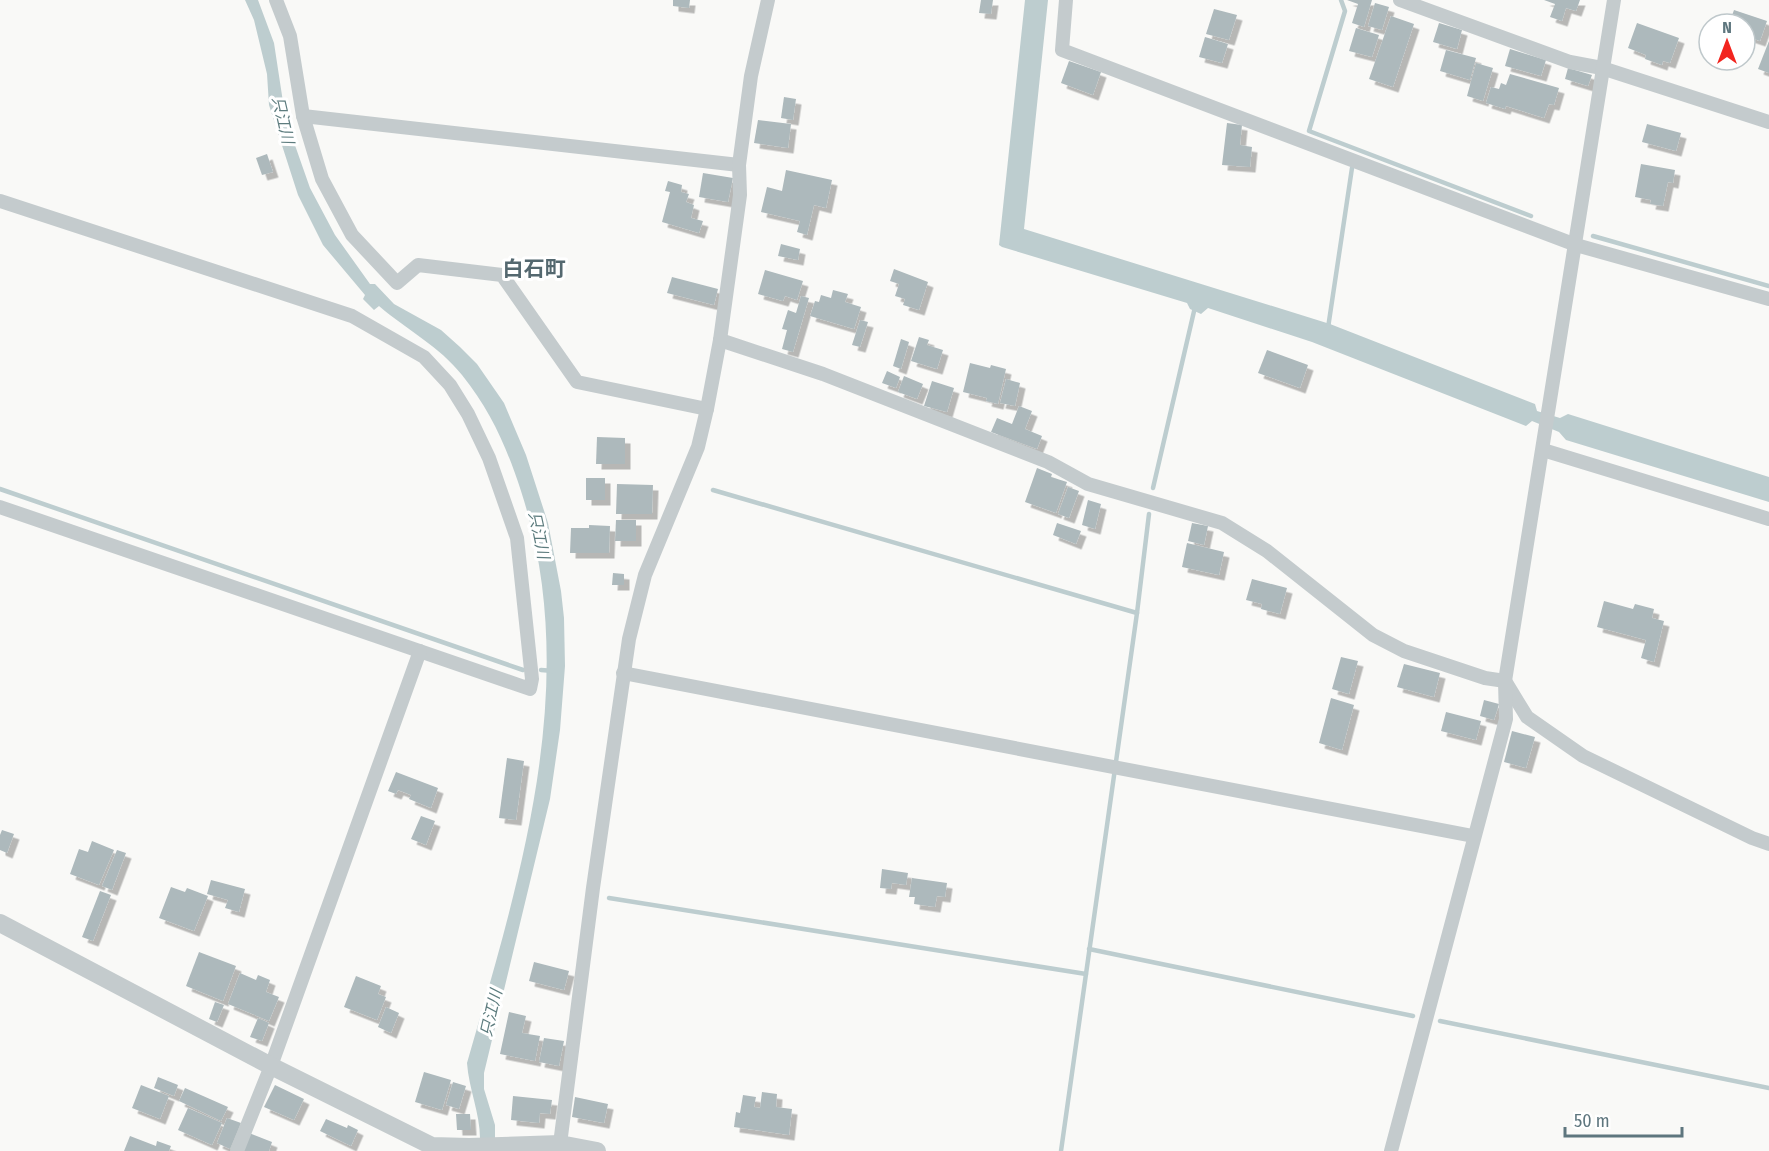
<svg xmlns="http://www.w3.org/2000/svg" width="1769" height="1151" font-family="'Fira Sans Condensed','Noto Sans JP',sans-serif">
<defs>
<filter id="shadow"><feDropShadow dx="5.5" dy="5.5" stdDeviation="0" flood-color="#0004"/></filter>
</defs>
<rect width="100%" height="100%" fill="#f9f9f7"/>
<g fill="#bdcdcf">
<path d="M245,0H258L274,43L283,102L290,131L310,188L335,235L370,284H375L394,304L441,330L460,347L477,364L504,403L526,455L548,523L561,591L564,618L565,666L560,730L550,799L484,1073V1089L495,1125V1151H479C484,1121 469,1093 467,1063C520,878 583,682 521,491C507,448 491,411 462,375C439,346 407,330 379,306L374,310L363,299L365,295L323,245L298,195L269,105L267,74L254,20Z"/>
<path d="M1025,0H1048L1024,229L1330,324L1535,404L1537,411L1560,418L1568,414L1769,477V502L1566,440L1559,432L1532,421L1526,426L1312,342L1208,308L1201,314L1190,309L1187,303L1002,247L999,245Z"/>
</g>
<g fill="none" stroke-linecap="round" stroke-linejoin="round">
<g stroke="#bdcdcf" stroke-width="4.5">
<path d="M1341,0L1345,11L1309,131L1531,216"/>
<path d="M1593,236L1769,286"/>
<path d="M1328,328L1352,168"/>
<path d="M1153,488L1195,307"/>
<path d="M0,489L523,670"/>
<path d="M713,490L1137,613"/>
<path d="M541,670L554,671"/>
<path d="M609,898L1086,974"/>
<path d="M1089,949L1413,1016"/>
<path d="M1440,1021L1769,1088"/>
<path d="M1061,1151L1137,613L1149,514"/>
</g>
</g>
<g fill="#adb9bc" filter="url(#shadow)">
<path d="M673,0H690L689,8L673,6Z"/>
<path d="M981,0H993L991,14L979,13Z"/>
<path d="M1372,0L1364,27L1352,23L1358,4L1347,0Z"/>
<path d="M1544,0H1580L1576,11L1566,8L1562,21L1550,17L1555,4Z"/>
<path d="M1375,3L1389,7L1382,30L1368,26Z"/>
<path d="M1214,9L1237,15L1229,40L1206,34Z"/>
<path d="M1734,10L1767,21L1760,41L1745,36V24H1729Z"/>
<path d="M1391,16L1414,24L1393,87L1369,79Z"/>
<path d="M1439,23L1462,30L1457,49L1433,42Z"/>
<path d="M1637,23L1679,38L1670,63L1663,61L1662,65L1645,59L1646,55L1628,48Z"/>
<path d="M1356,28L1379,35L1372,57L1349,51Z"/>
<path d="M1205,37L1228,44L1222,63L1199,57Z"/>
<path d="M1769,41V73L1758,69Z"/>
<path d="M1510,49L1546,60L1541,76L1505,66Z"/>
<path d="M1446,50L1476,58L1470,80L1440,71Z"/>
<path d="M1069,61L1101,72L1093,95L1061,83Z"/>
<path d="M1476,63L1493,68L1483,101L1467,96Z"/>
<path d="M1568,68L1592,75L1588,86L1565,79Z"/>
<path d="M1510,74L1559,88L1554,105L1549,104L1544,118L1506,106L1505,109L1486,103L1491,87L1499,89L1501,83L1506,85Z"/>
<path d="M784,97L796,99L793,120L781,118Z"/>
<path d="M758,120L791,124L788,148L754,143Z"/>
<path d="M1227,123L1242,125L1240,145L1252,147L1250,167L1222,165Z"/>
<path d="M1647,124L1681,133L1676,151L1642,142Z"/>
<path d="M267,154L273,172L262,175L256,158Z"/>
<path d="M1641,164L1675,170L1673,183L1668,182L1663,206L1650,204L1651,200L1635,197Z"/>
<path d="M786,170L832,180L826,208L814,205L807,235L797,232L800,221L761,212L767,187L782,191Z"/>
<path d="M703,173L733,178L728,202L699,197Z"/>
<path d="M668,181L682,185L681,192L689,194L686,202L694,205L691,218L703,221L699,233L662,222L670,192L665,191Z"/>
<path d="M781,244L800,249L798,260L778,256Z"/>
<path d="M894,269L928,282L919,310L903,305L905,299L895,296L899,284L890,281Z"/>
<path d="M765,270L803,281L797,300L785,296L783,301L758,294Z"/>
<path d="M672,277L718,289L714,305L667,293Z"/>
<path d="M833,290L848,294L845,302L861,307L854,329L810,316L815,301L819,302L821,295L831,298Z"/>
<path d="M801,296L809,298L793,352L782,349L787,330L782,329L788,310L796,313Z"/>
<path d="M860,320L868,322L860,347L852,345Z"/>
<path d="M919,337L929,340L927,345L943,350L937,369L911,361Z"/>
<path d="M901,339L909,342L901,369L893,366Z"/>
<path d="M1267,350L1308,365L1300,388L1258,373Z"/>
<path d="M970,363L990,368L991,365L1006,369L998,404L986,401L987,398L963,392Z"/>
<path d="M887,371L900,377L896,388L882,383Z"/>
<path d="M904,376L923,384L917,399L898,392Z"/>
<path d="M1006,379L1020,383L1015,406L1000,403Z"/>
<path d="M932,381L954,388L947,412L924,406Z"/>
<path d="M1019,406L1032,411L1025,429L1042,436L1037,449L991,432L997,418L1012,424Z"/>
<path d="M597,437L625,438V464H596Z"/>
<path d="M1037,468L1052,474L1051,477L1067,482L1056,513L1025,502Z"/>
<rect x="586" y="478" width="19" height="22"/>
<path d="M617,484L653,485L652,514H616Z"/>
<path d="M1068,487L1079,491L1069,518L1058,514Z"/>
<path d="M1088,500L1101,504L1095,529L1082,525Z"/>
<path d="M616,520H636V541H615Z"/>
<path d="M1057,523L1081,531L1076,544L1053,535Z"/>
<path d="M1192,523L1208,526L1204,545L1188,541Z"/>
<path d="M589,525L610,526L609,553H570L571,528H589Z"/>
<path d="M1187,543L1224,552L1219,575L1182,567Z"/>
<path d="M613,573L624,574V585H612Z"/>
<path d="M1252,579L1287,588L1280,614L1261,609L1262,604L1246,600Z"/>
<path d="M1604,601L1633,609L1635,604L1654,609L1652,618L1664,621L1654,662L1641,658L1646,640L1597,627Z"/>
<path d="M1341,657L1358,661L1349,694L1332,689Z"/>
<path d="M1404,664L1440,673L1434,697L1397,687Z"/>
<path d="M1331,698L1354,705L1342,750L1319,743Z"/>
<path d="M1484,700L1499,704L1494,720L1480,716Z"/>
<path d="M1446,712L1481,721L1476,740L1441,731Z"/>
<path d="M1512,731L1535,737L1526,768L1504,762Z"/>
<path d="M507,758L524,761L516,820L499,818Z"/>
<path d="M396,772L438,788L431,808L409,799L411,795L398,790L396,794L388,791Z"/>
<path d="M421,816L435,821L426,845L411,839Z"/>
<path d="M2,830L14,834L7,853L0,850V835Z"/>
<path d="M92,841L114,850L99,885L70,874L79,849L88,852Z"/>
<path d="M117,850L126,853L112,890L102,886Z"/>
<path d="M882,869L908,873L906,885L892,883L891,889L880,888Z"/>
<path d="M912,878L947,883L945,897L937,896L935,907L914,904L915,897H909Z"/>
<path d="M211,880L245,889L239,912L225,908L228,900L207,894Z"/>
<path d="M171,887L185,892L187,888L208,896L194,931L159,918Z"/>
<path d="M100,891L111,895L93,941L82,937Z"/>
<path d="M199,952L236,966L223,1001L186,986Z"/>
<path d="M534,962L569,971L564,990L529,981Z"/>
<path d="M240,973L256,980L258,975L270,980L266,992L279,997L269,1021L228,1004Z"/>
<path d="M356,976L381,986L378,994L386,997L377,1020L344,1007Z"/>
<path d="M215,1002L224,1005L217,1022L209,1019Z"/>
<path d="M386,1007L399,1013L391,1033L378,1027Z"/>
<path d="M509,1012L526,1016L522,1033L540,1036L535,1061L500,1054Z"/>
<path d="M258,1018L269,1023L262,1041L250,1037Z"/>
<path d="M544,1038L564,1041L559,1066L539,1062Z"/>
<path d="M424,1072L451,1080L442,1110L415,1102Z"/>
<path d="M158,1077L178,1085L174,1096L154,1088Z"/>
<path d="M453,1082L466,1086L459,1109L446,1105Z"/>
<path d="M141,1085L169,1096L160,1119L132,1108Z"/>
<path d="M275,1085L304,1099L294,1120L264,1107Z"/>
<path d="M185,1088L228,1107L221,1121L179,1101Z"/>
<path d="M762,1092L777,1094L776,1107L792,1109L789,1135L734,1127L736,1112L740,1113L743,1095L756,1097L754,1107L760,1108Z"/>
<path d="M513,1096L552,1100L550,1114L540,1113L539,1123L511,1120Z"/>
<path d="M575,1097L608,1104L604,1123L572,1117Z"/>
<path d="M188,1108L222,1123L212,1145L178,1130Z"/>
<path d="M456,1114H470L471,1130H457Z"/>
<path d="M227,1118L241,1123L230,1149L217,1143Z"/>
<path d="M326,1119L347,1128L348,1125L358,1130L351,1146L320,1131Z"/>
<path d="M249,1133L272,1142L269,1151H242Z"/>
<path d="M130,1136L156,1146L157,1141L171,1146L169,1151H124Z"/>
</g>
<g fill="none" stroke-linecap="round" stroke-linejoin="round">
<g stroke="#c4cbcd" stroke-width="14">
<path d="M276,0L290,36L303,116L322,179L352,235L397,283L418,265L502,275L577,382L707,409"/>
<path d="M1066,0L1062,50L1576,245L1769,299"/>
<path d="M1400,0L1570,62L1602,68L1769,122"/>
<path d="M303,116L739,165"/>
<path d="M0,201L352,316L424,357L450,385L468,414L489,458L517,538L532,679L530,689L0,507"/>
<path d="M720,340L823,374L1048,462L1088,484L1222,523L1267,551L1373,635L1404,651L1485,678L1505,681L1527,717L1583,756L1752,838L1769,844"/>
<path d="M1543,450L1769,519"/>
<path d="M623,673L1473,836"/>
<path d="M560,1144L593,888L629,639L645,575L698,447L707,409L720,340L740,195L739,165L751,76L768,0"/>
<path d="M237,1151L271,1066L420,651"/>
<path d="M1391,1151L1506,719L1505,681L1614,0"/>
</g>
<path stroke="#c4cbcd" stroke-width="18" d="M0,923L271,1066L432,1146L469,1147L560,1144L597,1151"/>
</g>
<g text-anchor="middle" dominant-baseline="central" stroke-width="6" stroke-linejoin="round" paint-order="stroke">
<g font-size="16" font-style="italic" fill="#5d7c7e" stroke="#fff">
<text transform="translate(283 120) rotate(77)">只江川</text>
<text transform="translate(539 535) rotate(78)">只江川</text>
<text transform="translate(491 1013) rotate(-77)">只江川</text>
</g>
<g font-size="21" font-weight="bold" fill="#54686f" stroke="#fff">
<text x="534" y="269">白石町</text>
</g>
</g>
<g transform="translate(1727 42)"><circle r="28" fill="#ffffff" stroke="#bfc8cb" stroke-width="1.5"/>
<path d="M0-4.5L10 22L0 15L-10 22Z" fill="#f2241e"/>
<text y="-9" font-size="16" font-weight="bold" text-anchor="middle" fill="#5e767e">N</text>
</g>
<path d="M1565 1127v9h117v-9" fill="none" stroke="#5e767e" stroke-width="3"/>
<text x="1574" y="1127" font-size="18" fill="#5e767e" stroke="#ffffff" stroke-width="4.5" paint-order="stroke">50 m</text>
</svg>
